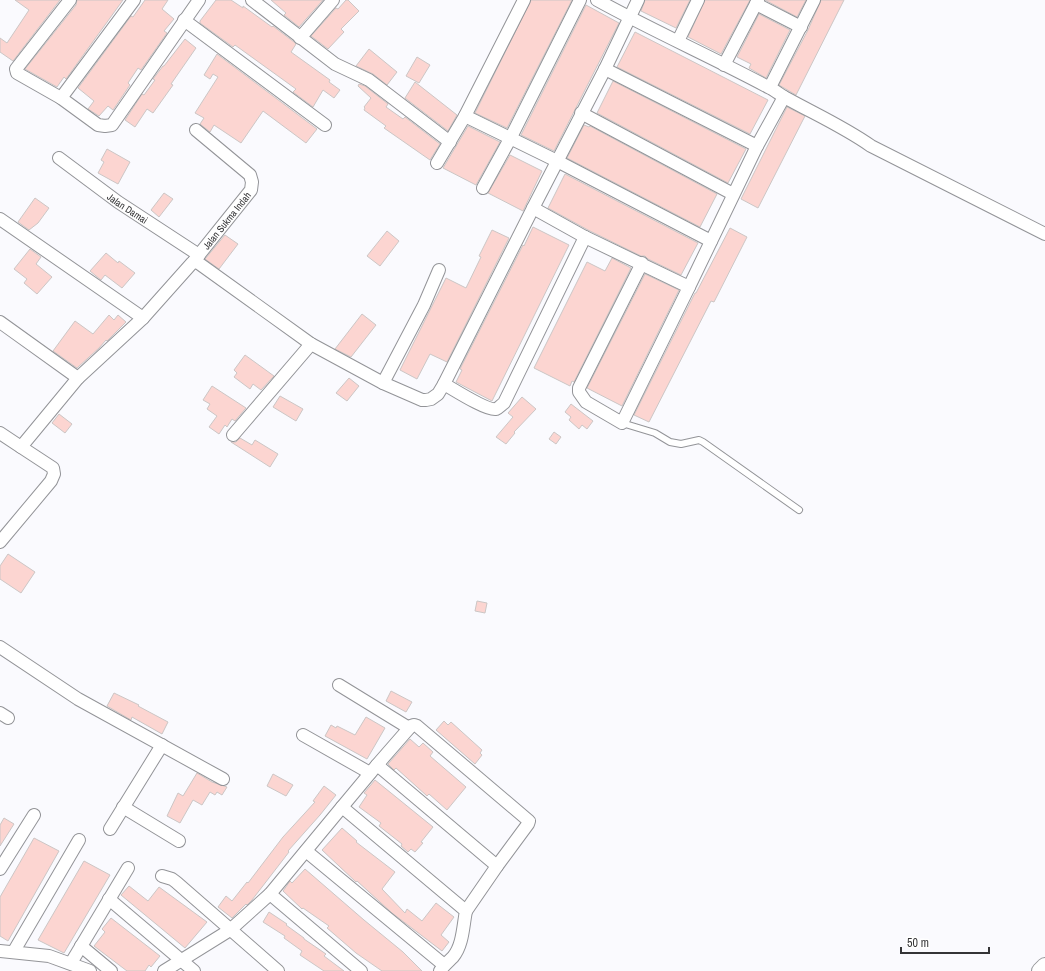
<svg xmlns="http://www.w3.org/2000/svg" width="1045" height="971" font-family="'Archivo Narrow',sans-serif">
<rect width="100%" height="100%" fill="#fafafe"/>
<g fill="#fcd5d1" stroke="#ccc6c5">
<path d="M15,0H60L13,61L0,52V38L7,43L29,10Z"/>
<path d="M77,0H123L66,79L64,77L57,87L25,69L76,5Z"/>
<path d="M145,0H168L162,9L174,19L164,31L167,33L141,70L138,68L128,83L130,85L113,110L108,106L99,116L88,109L94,101L78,88L131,16L133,17Z"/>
<path d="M216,0H231L243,8V6L272,27L273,26L294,42L296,44L291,52L330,80L329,82L340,90L334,98L323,90L313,107L293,92L296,89L235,45L233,47L200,23V21Z"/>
<path d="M271,0H323L299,27L284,15L286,13Z"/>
<path d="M346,0H348L359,11L341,29L344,32L328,49L311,36L336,8L338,9Z"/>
<path d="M531,0H572L507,128L475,113Z"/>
<path d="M645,0H690L676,28L641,11Z"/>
<path d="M705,0H750L721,54L688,37Z"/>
<path d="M765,0H806L797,17Z"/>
<path d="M821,0H844L796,95L779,85L808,30Z"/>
<path d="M586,5L619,23L554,151L521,135Z"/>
<path d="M759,14L790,30L766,78L749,68L751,64L737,57Z"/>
<path d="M635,32L768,100L750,134L617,67Z"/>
<path d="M185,39L196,48L171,84L173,85L153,113L147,109L135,127L125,120L142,94L144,95L155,80L153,79L163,66H164Z"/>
<path d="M369,49L397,72L387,85L373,74L356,66Z"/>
<path d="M217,54L317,129L306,143L263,111L241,143L214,125L210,132L200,124L204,118L195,113L218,77L213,74L210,79L204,75Z"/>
<path d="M417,57L430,65L419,83L406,76Z"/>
<path d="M613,81L746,149L728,183L597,113Z"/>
<path d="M415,82L457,115L448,131L405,98Z"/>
<path d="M359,84L365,86L388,104L386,107L403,119L405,117L440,144L430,160L384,128L386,126L364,110L365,108L364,107L371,98L358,86Z"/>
<path d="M787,107L805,116L758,208L741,199Z"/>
<path d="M584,125L589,127L590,126L717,194L700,227L567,158Z"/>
<path d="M468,126L500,142L476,185L443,168Z"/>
<path d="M107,149L130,162L118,184L98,173L104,162L101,160Z"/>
<path d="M510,155L542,171L523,211L488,193Z"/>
<path d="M565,174L698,243L681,275L648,259L645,256H641L588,230L548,208Z"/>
<path d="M164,193L173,199L159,217L151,210Z"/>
<path d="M35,198L49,208L38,223L29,230L18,222Z"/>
<path d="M533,227L569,245L492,401L456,382L462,370L460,369L523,245L524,246Z"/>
<path d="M730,228L747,237L714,302L711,301L649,422L634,415L695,293H696Z"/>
<path d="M492,230L509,238L447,362L430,354L417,379L400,370L446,278L466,288L481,257L479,256Z"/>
<path d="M387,231L399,241L380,266L367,256Z"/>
<path d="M225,235L238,244L219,269L205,259Z"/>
<path d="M30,249L41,257L36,264L52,277L37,294L24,283L27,279L14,269Z"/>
<path d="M106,253L118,263L119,261L135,273L122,288L105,275L101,280L90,271Z"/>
<path d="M612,258L631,268L574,382L572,381L570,386L534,368L587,262L605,271Z"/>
<path d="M645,274L679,290L622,406L587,388Z"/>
<path d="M362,314L376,325L351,357L335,349Z"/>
<path d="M109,315L114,320L118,315L126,322L107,341L106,340L99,348L77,368L53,351L75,321L93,334Z"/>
<path d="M245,355L274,376L261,390L253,384L250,389L234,377L237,373L234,370Z"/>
<path d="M349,378L359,386L347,401L336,393Z"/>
<path d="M212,386L246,408L235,421L232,419L227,427L225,425L219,434L209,427L217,416L207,409L210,404L203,400Z"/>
<path d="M280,396L303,409L296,421L273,407Z"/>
<path d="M522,397L536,409L514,432L515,433L506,444L496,437L513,417L508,413Z"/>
<path d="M571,404L593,421L587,429L582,425L579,429L569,420L571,417L565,412Z"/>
<path d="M59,414L72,424L65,433L52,423Z"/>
<path d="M554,432L561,437L556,444L549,439Z"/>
<path d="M240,438L252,445L255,440L278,454L270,467L231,442H236Z"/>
<path d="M8,554L35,572L21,593L0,579V566Z"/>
<path d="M477,601L487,603L485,613L475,611Z"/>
<path d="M391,691L412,702L406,712L386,701Z"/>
<path d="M114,693L139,705L138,706L168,722L162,734L132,717L131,720L107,706Z"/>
<path d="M366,717L385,728L367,759L325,736L331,725L336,728L337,726L355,735Z"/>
<path d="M444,721L448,725L451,722L482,750L480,753L482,755L475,764L436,730Z"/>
<path d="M410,739L419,747L423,743L433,752L430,756L466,787L447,810L429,794L427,796L396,768L394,770L388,764Z"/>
<path d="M197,773L212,782L227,787L222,795L217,792L215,795L210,792L202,805L193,800L180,823L167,816L178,793L183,796Z"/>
<path d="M273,774L293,785L286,796L267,786Z"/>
<path d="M375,780L433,827L421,842L423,843L415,852L411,849L408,852L401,846L402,844L379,826L381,823L359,807L367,795L364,793Z"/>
<path d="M324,786L336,795L320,815L288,851L289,852L252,900L247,905L246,904L232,918L218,907L226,896L232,901L247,882L248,883L283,837L315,802L313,801Z"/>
<path d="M4,818L14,824L0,846V825Z"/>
<path d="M342,828L357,841L356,842L395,872L382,889L405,913L407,909L422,921L436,903L454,917L441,935L449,942L442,951L392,913L357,881L356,882L322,850Z"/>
<path d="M34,838L59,851L8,941L0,936V897Z"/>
<path d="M84,861L110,875L64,953L38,940Z"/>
<path d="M305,869L364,920L403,952L422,971H382L356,953L327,928L329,926L303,908L302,909L283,891L290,881L292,883Z"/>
<path d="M129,886L148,901L159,887L207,922L185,948L121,895Z"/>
<path d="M269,912L287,924L286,925L304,938V939L326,954L324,956L344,971H324L300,955L302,951L284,938L285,936L263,922Z"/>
<path d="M111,918L160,956L151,967L149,965L145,971H127L94,946L105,932L102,929Z"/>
</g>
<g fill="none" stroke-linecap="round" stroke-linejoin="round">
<defs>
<path id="lane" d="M622,423L655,433L670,442L681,444L699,440L703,442L799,510"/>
<g id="street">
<path d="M70,0L16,69L17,73L61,98L98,125L105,126L112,125L199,0"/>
<path d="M252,0L335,64L369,80L450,142"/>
<path d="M597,0C653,31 712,57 768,87C775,90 780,95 786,98C815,114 844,127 871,146L1045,234"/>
<path d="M756,4L801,27"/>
<path d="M184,20L325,125"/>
<path d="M300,38L333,0"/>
<path d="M678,41L698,0"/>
<path d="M724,65L758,0"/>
<path d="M605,69L757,146"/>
<path d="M770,87L814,0"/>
<path d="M61,98L134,0"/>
<path d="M581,113L733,194"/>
<path d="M465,116L557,161L711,241"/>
<path id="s1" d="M59,158L118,202L199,255"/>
<path d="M437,163L465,116L524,0"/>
<path d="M483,188L510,139L580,0"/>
<path d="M533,208L585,237L689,287L622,423L586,402L579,392V388L642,263"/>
<path d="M0,219L143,318"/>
<path id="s2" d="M194,261L251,190L252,182L250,175L196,130"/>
<path d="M689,287L757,146L784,97"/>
<path d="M0,322L78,378L143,318L192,263L197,262L311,344L383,383L422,400H426L431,399L438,394L444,384L533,208L605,69L638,0"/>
<path d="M383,383L424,305L439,270"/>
<path d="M444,384C453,389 487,411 496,409C499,408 501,405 504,403L585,237"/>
<path d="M0,433L21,447"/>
<path d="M233,435L311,344"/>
<path d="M0,542L51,481L54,474L53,468L21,447L78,378"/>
<path d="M0,647L78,699L223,779"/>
<path d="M339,685L409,728"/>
<path d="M0,713L8,718"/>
<path d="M303,735L370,773"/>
<path d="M377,765L411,726L414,725L417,726L529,821L528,824L497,866"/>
<path d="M123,807L179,841"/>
<path d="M342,807L377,765L382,769L497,866L466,911"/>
<path d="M110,829L162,745"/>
<path d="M306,851L444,965"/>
<path d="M0,869L34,815"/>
<path d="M162,876L172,879L176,882L278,971"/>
<path d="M270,894L361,971"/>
<path d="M109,899L194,971"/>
<path d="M81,946L111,971"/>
<path d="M0,951L49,956L90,971"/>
<path d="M14,951L79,840"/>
<path d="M71,963L128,868"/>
<path d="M164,971L230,930L270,894L342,807L466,911C463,926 463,945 453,957C448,962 444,965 440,971"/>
</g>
<path id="secondary" d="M1040,971L1045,966"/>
</defs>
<use href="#lane" stroke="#939498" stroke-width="8"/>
<use href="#street" stroke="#939498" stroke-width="14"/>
<use href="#secondary" stroke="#939498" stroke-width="18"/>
<use href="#lane" stroke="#fff" stroke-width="6"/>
<use href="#street" stroke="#fff" stroke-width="12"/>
<use href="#secondary" stroke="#fff" stroke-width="16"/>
</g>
<g text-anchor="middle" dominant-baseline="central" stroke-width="3" stroke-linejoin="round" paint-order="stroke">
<g font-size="10" fill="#343436" stroke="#fff">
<text stroke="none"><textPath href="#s1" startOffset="85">Jalan Damai</textPath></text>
<text stroke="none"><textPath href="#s2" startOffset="52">Jalan Sukma Indah</textPath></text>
</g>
</g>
<path d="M901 947v6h88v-6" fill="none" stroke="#343436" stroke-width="2"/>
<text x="907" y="947" font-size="12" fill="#343436" stroke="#ffffff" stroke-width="3" paint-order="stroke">50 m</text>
</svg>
